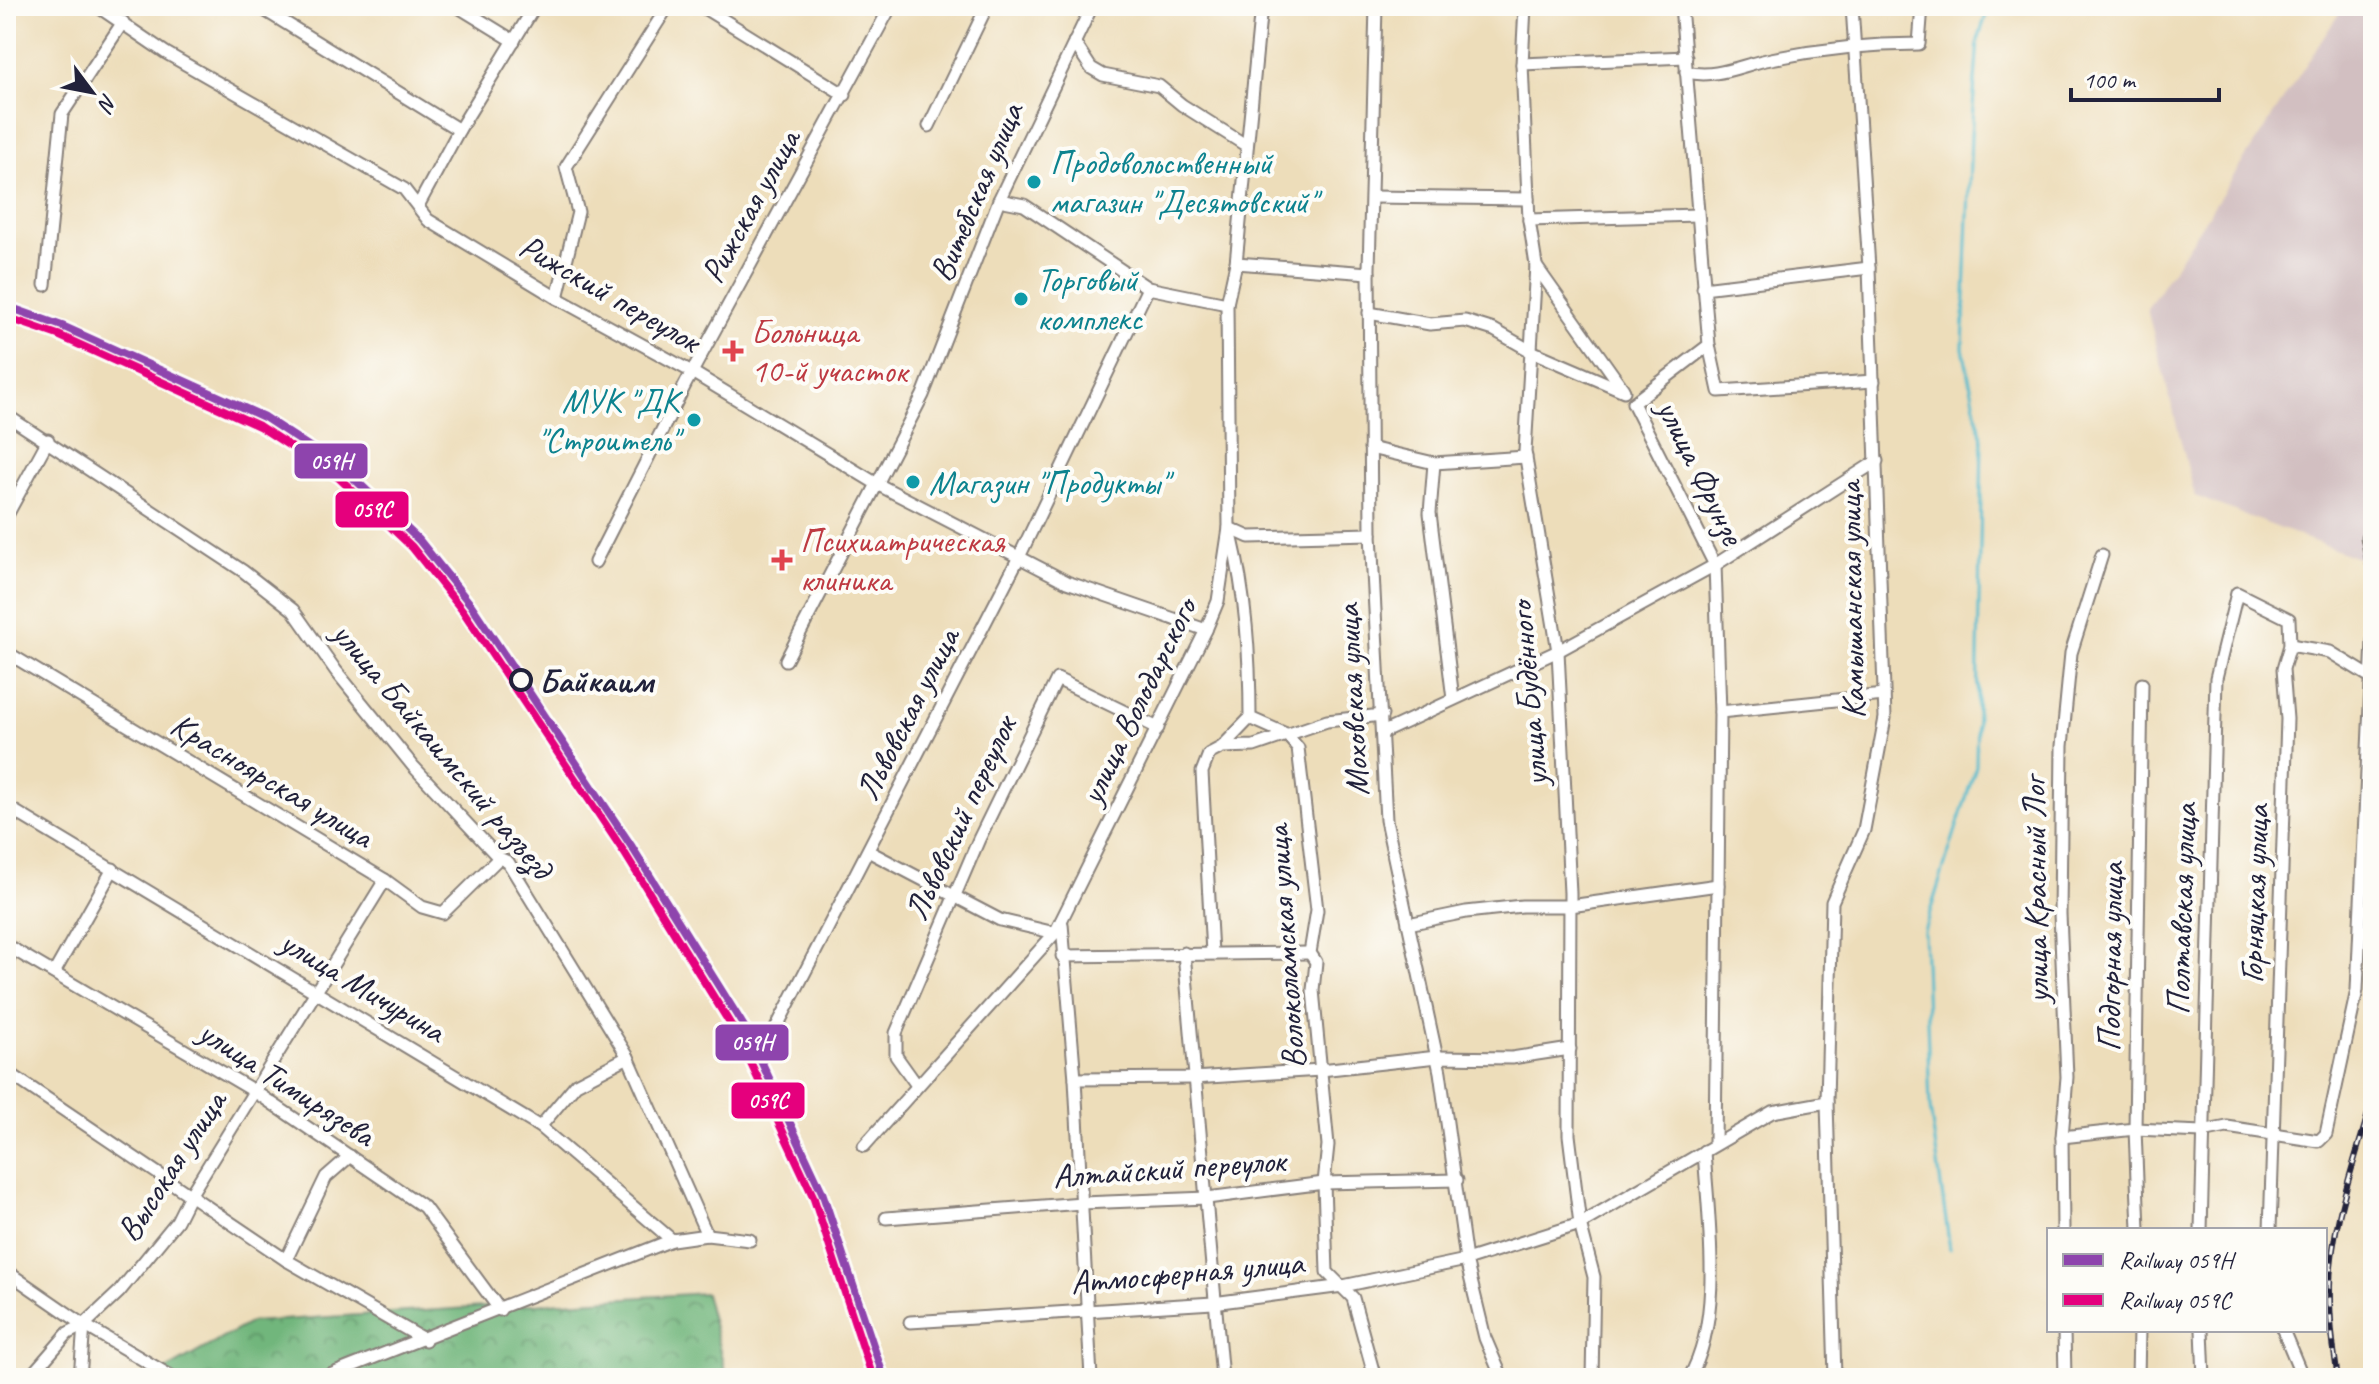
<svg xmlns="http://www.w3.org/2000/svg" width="2379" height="1384" font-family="Caveat,sans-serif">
<defs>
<pattern id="forest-crowns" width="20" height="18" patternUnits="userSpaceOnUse" patternTransform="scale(2)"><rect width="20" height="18" fill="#71b67b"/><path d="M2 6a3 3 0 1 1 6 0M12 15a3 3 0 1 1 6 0" fill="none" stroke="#5c9466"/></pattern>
</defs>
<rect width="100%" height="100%" fill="#fdfcf7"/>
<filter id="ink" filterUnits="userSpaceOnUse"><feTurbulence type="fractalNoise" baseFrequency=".0125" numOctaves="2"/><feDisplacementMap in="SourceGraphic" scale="16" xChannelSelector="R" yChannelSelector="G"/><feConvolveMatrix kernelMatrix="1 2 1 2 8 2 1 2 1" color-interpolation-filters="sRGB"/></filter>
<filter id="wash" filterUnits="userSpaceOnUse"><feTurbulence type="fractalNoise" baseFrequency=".006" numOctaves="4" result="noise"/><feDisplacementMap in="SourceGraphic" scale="32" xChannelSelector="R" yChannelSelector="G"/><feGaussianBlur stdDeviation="1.8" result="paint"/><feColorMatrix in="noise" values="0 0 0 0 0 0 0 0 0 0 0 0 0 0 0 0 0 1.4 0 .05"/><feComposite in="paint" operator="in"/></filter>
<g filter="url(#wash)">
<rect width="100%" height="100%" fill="#edddba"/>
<path fill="#d2bfc1" d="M2344,6H2373V564L2195,496L2147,309Z"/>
<path fill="url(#forest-crowns)" stroke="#4a6c5b" stroke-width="2" d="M705,1293L727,1378H152L251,1322Z"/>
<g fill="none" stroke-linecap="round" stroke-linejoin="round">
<path stroke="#50bacd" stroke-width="3" d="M1950,1249L1930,1108L1924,931L1976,766L1982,439L1963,348L1971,135L1978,40L1989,6"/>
</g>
</g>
<g filter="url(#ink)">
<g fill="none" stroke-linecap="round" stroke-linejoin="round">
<defs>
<g id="minor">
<path d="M97,6L166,53L404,189L428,220L557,298L692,372L877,484L1067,582L1206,630"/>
<path d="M258,6L459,130"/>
<path d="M457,6L514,41"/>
<path d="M701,6L845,95"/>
<path d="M1376,6L1369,269L1371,534L1386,820L1440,1072L1466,1260L1485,1338L1502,1378"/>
<path d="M1525,6L1522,64L1529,220L1536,265L1525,452L1558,651L1570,893L1569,1135L1580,1224L1594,1277L1592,1378"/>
<path d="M1681,6L1709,345L1633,403L1715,565L1720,712L1715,1144"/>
<path d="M1074,42L1091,68L1103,75L1159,86L1182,105L1247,146"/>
<path d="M1522,64L1686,57"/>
<path d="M1686,72C1718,79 1740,65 1771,59C1820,49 1868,44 1919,44L1922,6"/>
<path d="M929,126L987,6"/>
<path d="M1372,197L1528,199"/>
<path d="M999,200L1024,205L1148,288L1227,304"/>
<path d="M418,206L459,130L535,6"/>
<path d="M1529,220L1697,215"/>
<path d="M1236,263L1369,273"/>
<path d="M1536,266L1623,389"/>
<path d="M45,285L62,114L123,22"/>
<path d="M1703,288L1869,268"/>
<path d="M557,298L578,212L566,167L668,6"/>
<path d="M1369,313L1430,324L1465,321L1494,330L1531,351L1624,391"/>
<path d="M1709,345L1719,391L1874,381"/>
<path d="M6,415L243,571L293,610L336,671L413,766L499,858L508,862L628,1057L707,1235"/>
<path d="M1370,448L1434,463L1526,457"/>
<path d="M1434,463L1430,513L1453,699"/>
<path d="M6,517L48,440"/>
<path d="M1229,528L1249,537L1371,534"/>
<path d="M1231,534C1246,596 1250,655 1250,718L1286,734L1298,748L1317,910L1310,953L1316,962L1313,990L1328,1145L1324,1183L1327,1272L1353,1298L1375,1378"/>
<path d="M2367,537L2373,568"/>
<path d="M595,562L686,383L891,6"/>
<path d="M2290,645L2330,652L2369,676"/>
<path d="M6,652L385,880L422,907L443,913L499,858"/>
<path d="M786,660L923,395L999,200L1092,6"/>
<path d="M1720,712L1884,695"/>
<path d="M1384,732L1558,651L1715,565L1877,461"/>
<path d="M1222,747L1254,746L1327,721L1382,715"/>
<path d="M6,806L540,1127L672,1240"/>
<path d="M868,851L1000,920L1055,933"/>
<path d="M1062,924L1075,1079L1091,1378"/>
<path d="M1408,924L1466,912L1522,906H1570L1718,885"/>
<path d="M6,945L254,1091L424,1207L500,1310"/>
<path d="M1184,953L1222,1378"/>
<path d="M1212,953L1202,772L1209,754L1222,747L1250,718"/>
<path d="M1062,956L1310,953"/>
<path d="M6,964L14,949"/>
<path d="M54,973L113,869"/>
<path d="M773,1034L1019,557L1148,288"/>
<path d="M6,1071L286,1260L425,1340"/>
<path d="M1075,1079L1193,1078L1321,1070L1437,1057L1512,1058L1570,1049"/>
<path d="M916,1084L896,1056V1033L979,839L1057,679L1158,728"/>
<path d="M540,1127L576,1084L628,1057"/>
<path d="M2062,1137L2135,1129L2202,1132L2227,1127L2319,1141L2326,1134L2357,990L2373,640"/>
<path d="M864,1146L1055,933L1206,630L1218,601L1229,528L1227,304L1236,263L1261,6"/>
<path d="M886,1218L1082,1203L1207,1198L1324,1183L1457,1180"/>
<path d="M2063,1230L2062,1137L2067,1077L2060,914L2062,746L2071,653L2102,555"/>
<path d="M2139,1230L2135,1129L2142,684"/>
<path d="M2201,1230L2216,678L2237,593L2289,619L2290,645L2283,669L2287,719L2270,1230"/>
<path d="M286,1260L326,1177L350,1156"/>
<path d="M6,1271L84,1325L174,1378"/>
<path d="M910,1322L1213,1303L1343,1286L1466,1260L1580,1224L1772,1112L1827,1102"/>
<path d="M2064,1330L2065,1378"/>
<path d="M2202,1330L2204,1378"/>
<path d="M2283,1330L2303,1378"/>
<path d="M29,1378L68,1333L84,1325L119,1292L177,1221L189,1197L385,880"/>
<path d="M80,1378L84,1325"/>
<path d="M322,1378L672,1240L707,1235L750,1240"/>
<path d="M1689,1378C1724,1319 1708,1218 1704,1151"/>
<path d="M1835,1378L1827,1102L1832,902L1864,830L1885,718L1869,268L1852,6"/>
<path d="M2138,1378L2139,1330"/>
</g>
</defs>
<use href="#minor" stroke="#88807a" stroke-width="15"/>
<use href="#minor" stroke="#fff" stroke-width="11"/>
<defs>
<path id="rail" d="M2338,1378C2333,1347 2329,1316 2330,1285C2331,1221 2357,1157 2373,1096"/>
</defs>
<use href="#rail" stroke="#22223b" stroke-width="6"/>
<use href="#rail" stroke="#fdfcf7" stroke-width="3" stroke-dasharray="9" stroke-linecap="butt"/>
<defs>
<path id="rail-1" d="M6,306L62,326L264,417L345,470L419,540L471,605L632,847L748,1033L822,1192L884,1378"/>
<path id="rail-2" d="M6,317L58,335L259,426L339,478L412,547L463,611L624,852L739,1038L813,1196L873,1378"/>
</defs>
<use href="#rail-1" stroke="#fdfcf7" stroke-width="14"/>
<use href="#rail-2" stroke="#fdfcf7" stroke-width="14"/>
<use href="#rail-1" stroke="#8e44ad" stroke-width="8"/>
<use href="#rail-2" stroke="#e5007d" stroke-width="8"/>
</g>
</g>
<g fill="#0f9aa8" stroke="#fdfcf7" stroke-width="3">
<circle cx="1034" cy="182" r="8"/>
<circle cx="1021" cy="299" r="8"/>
<circle cx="694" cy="420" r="8"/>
<circle cx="913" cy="482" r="8"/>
</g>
<g fill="#e0444e" stroke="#fdfcf7" stroke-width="3">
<path d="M729 339h8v8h8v8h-8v8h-8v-8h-8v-8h8z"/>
<path d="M778 548h8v8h8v8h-8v8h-8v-8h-8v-8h8z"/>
</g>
<circle fill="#fdfcf7" stroke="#22223b" stroke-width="4" cx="521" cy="680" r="10"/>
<g text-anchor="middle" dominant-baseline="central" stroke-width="8" stroke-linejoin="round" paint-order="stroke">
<g font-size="34" fill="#0d838f" stroke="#fdfcf7" text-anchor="start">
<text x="1050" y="162">Продовольственный<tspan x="1050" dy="39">магазин "Деcятовский"</tspan></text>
<text x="1037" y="279">Торговый<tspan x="1037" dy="39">комплекс</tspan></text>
<text x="678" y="400" text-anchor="end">МУК "ДК<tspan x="678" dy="39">"Строитель"</tspan></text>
<text x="929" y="482">Магазин "Продукты"</text>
</g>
<g font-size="34" fill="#22223b" stroke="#fdfcf7">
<text transform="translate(976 192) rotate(-67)">Витебская улица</text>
<text transform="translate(750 206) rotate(-61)">Рижская улица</text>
<text transform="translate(610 293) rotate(30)">Рижский переулок</text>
<text transform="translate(1701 472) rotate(64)">улица Фрунзе</text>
<text transform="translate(1851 600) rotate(-91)">Камышанская улица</text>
<text transform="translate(1528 694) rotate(-95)">улица Будённого</text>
<text transform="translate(1352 700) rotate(-93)">Моховская улица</text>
<text transform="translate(1138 701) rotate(-64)">улица Володарского</text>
<text transform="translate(907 714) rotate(-63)">Львовская улица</text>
<text transform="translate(443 750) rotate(50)">улица Байкаимский разъезд</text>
<text transform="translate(272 780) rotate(31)">Красноярская улица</text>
<text transform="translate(960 818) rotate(-65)">Львовский переулок</text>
<text transform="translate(2035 890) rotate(-91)">улица Красный Лог</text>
<text transform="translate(2254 894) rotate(-88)">Горняцкая улица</text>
<text transform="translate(2181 909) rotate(-88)">Полтавская улица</text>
<text transform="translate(1285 947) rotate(-94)">Волоколамская улица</text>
<text transform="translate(2110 957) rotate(-89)">Подгорная улица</text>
<text transform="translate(363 986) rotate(31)">улица Мичурина</text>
<text transform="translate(287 1083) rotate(33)">улица Тимирязева</text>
<text transform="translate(171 1166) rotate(-57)">Высокая улица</text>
<text transform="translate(1169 1168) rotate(-4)">Алтайский переулок</text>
<text transform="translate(1187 1272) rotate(-5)">Атмосферная улица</text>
</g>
<g font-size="34" fill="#be3a42" stroke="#fdfcf7" text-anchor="start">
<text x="751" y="331">Больница<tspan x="751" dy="39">10-й участок</tspan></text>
<text x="800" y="540">Психиатрическая<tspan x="800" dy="39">клиника</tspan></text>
</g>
<g font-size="34" font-weight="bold" fill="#22223b" stroke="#fdfcf7" text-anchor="start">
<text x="539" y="680">Байкаим</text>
</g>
</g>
<g stroke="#fdfcf7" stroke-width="3">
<rect x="293" y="442" width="76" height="38" rx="8" fill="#8e44ad"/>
<rect x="334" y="490" width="76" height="39" rx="8" fill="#e5007d"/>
<rect x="714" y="1023" width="76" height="39" rx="8" fill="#8e44ad"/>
<rect x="730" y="1081" width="76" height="39" rx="8" fill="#e5007d"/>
</g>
<g font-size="22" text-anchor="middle" font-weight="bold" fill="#fff">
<text x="331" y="469">059Н</text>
<text x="372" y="517">059С</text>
<text x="752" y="1050">059Н</text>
<text x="768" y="1108">059С</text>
</g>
<rect width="2379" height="1384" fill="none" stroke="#fdfcf7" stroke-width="32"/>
<rect x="2047" y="1228" width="280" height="104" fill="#fdfcf7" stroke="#a5a5ac" stroke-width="2"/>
<rect x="2063" y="1254" width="40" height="12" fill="#8e44ad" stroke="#a5a5ac" stroke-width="2"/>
<text x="2119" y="1268" font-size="24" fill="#22223b">Railway 059Н</text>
<rect x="2063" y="1294" width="40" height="12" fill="#e5007d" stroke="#a5a5ac" stroke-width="2"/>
<text x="2119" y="1308" font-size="24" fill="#22223b">Railway 059С</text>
<g transform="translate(92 92) rotate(122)" stroke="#fdfcf7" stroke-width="6" paint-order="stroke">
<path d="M0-6L14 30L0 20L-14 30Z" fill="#22223b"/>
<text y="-12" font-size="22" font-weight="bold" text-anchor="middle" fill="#22223b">N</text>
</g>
<path d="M2071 88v12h148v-12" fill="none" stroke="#22223b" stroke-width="4"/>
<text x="2083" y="88" font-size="24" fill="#22223b" stroke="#fdfcf7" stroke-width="6" paint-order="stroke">100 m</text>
</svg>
